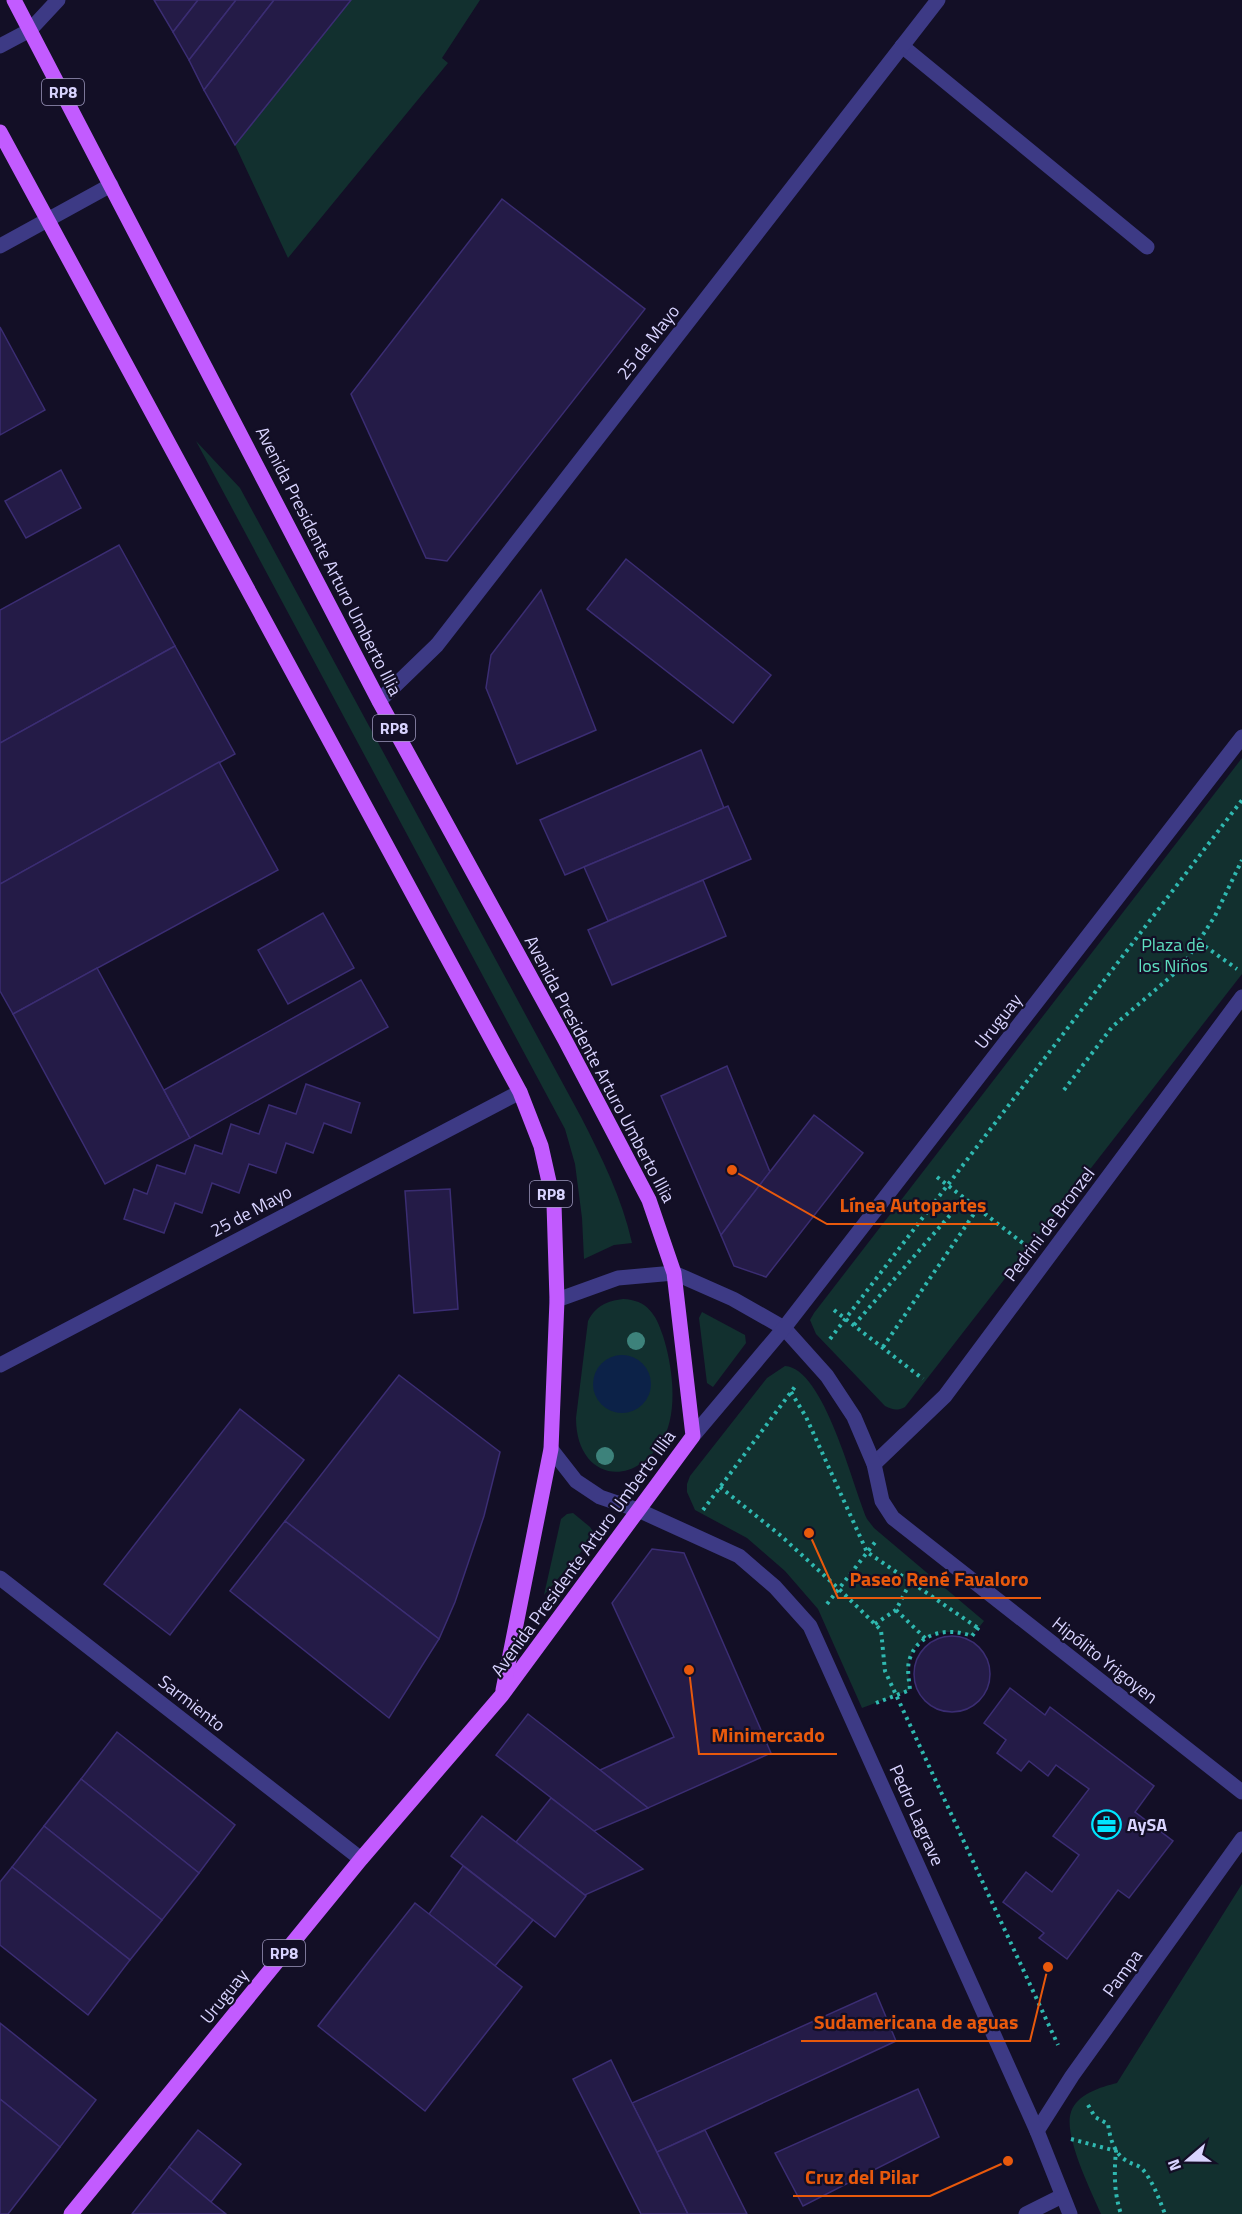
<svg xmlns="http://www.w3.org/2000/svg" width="1242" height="2214" font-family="'Titillium Web',sans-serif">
<rect width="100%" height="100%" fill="#130f26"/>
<g fill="#12302f">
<path d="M351,0H480L442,58L448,63L288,258L235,145Z"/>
<path d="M196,441L240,488L581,1117C602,1158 622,1198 632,1243L614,1245L584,1259L582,1218L575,1164L565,1129Z"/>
<path d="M1242,758V974L905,1407C897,1411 893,1410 885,1406L816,1334L810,1320L814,1313Z"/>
<path d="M623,1299C647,1300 656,1314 663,1336C672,1364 679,1411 663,1439C633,1491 576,1479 576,1418L588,1321C596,1306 606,1301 623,1299Z"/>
<path d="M702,1312L745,1335L746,1343L713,1387L707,1383L699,1318Z"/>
<path d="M785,1366C824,1368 853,1487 867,1519L874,1528L984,1621L972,1636C948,1627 917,1632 909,1661C907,1670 909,1680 910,1690L862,1708L818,1609L785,1571L747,1538L695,1510L687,1492V1484L690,1476L767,1378Z"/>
<path d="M573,1513L590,1527L594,1533L592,1539L544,1595L561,1519L567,1514Z"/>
<path d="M1242,1884V2214H1101C1091,2191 1063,2135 1071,2112C1077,2094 1101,2087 1117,2083Z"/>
</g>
<circle fill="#0c2248" cx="622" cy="1384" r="29"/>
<g fill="#241b47" stroke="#3b2d73" stroke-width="1.5">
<path d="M154,0H198L173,32Z"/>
<path d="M198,0H236L189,60L173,32Z"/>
<path d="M236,0H274L204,90L189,60Z"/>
<path d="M274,0H351L235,145L204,90Z"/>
<path d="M502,199L645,309L447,561L426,558L351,394Z"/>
<path d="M0,327L45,410L0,435Z"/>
<path d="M61,470L81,508L26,538L5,501Z"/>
<path d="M119,545L175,646L0,743V610Z"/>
<path d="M626,559L771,675L733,723L587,609Z"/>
<path d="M541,590L596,730L517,764L486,688L491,655Z"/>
<path d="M175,646L235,754L0,884V743Z"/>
<path d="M701,750L724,808L565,875L540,820Z"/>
<path d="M219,762L278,870L13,1014L0,991V884Z"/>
<path d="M728,806L751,859L608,921L584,867Z"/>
<path d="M703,880L726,936L612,985L588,930Z"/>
<path d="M323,913L354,968L288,1004L258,950Z"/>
<path d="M97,968L190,1138L105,1184L13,1014Z"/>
<path d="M361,980L388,1027L190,1138L164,1090Z"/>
<path d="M727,1066L770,1172L721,1235L661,1096Z"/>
<path d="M306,1084L360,1103L351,1133L324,1123L313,1153L286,1143L276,1173L249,1164L239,1193L212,1183L202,1213L175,1203L164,1233L124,1219L134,1189L147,1194L157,1165L185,1174L195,1145L222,1154L231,1124L259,1134L269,1105L296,1114Z"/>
<path d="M814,1115L863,1153L766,1277L734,1266L721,1235Z"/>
<path d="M450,1189L458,1309L414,1313L405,1191Z"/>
<path d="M399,1375L500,1452L484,1516L455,1602L439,1639L285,1521Z"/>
<path d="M240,1409L304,1460L170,1635L104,1584Z"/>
<path d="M285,1521L439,1639L389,1718L230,1591Z"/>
<path d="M652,1549L684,1553L771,1753L648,1808L600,1770L674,1737L612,1603Z"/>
<circle cx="952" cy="1674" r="38"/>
<path d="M1010,1688L1045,1715L1050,1707L1154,1786L1135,1812L1173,1841L1129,1898L1118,1890L1067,1959L1039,1938L1044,1933L1003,1902L1026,1872L1052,1892L1079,1855L1053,1836L1089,1789L1056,1765L1048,1776L1029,1761L1021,1771L997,1753L1006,1740L984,1723Z"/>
<path d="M528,1714L600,1770L648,1808L594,1831L496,1755Z"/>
<path d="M117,1732L235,1825L199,1873L81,1779Z"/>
<path d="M81,1779L199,1873L162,1920L44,1826Z"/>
<path d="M551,1798L594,1831L643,1869L585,1895L516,1842Z"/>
<path d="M482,1816L586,1896L555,1937L451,1856Z"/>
<path d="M44,1826L162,1920L130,1960L12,1867Z"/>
<path d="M463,1866L533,1920L495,1966L429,1914Z"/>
<path d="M12,1867L130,1960L88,2015L0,1945V1882Z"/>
<path d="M415,1903L522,1987L425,2111L318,2026Z"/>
<path d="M876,1993L896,2041L657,2152L632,2103Z"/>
<path d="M0,2023L96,2100L60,2147L0,2099Z"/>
<path d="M611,2060L632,2103L688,2214H641L573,2079Z"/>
<path d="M918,2089L939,2137L803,2206L775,2153Z"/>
<path d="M0,2099L60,2147L8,2214H0Z"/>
<path d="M198,2130L241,2164L211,2202L169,2167Z"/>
<path d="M705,2130L747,2214H688L657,2152Z"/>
<path d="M169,2167L211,2202L226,2214H132Z"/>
</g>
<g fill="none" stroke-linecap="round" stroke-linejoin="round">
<g stroke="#2fb8b0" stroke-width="4" stroke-dasharray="3 4.5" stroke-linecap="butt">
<path d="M1199,942L1237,969"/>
<path d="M1064,1090L1112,1027L1182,967L1215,916L1242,860"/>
<path d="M937,1177L1024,1244"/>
<path d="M834,1310L923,1379"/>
<path d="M854,1325L965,1198"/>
<path d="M830,1339L1242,800"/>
<path d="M883,1347L978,1208"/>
<path d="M791,1392L806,1417L867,1552L978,1628"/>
<path d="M720,1487L780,1535L839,1589L881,1630L885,1671L1058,2045"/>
<path d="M703,1510L797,1384"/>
<path d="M827,1604L876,1541"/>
<path d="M896,1610L926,1639"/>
<path d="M875,1624L896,1610L911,1581"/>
<path d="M876,1703L910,1690C909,1680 907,1670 909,1661C917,1632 948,1627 972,1636L979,1627"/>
<path d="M1088,2105L1095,2117L1108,2124C1110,2138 1114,2154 1127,2161C1133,2165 1140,2165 1144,2171C1154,2184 1159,2199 1165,2214"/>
<path d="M1071,2139L1116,2151C1114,2173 1114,2193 1121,2214"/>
</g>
<g stroke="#3d3a85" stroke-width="15">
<path d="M0,46L30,30L58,0"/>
<path d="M902,46L1147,247"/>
<path d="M0,246L111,185"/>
<path d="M379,701L437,645L938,0"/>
<path d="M0,1365L520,1092"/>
<path d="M874,1464L945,1396L1242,997"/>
<path d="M0,1578L361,1859"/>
<path d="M1037,2131L1072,2076L1242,1839"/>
<path d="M1026,2214L1062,2196"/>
</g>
<g stroke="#3d3a85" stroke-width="15">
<path d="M557,1300L618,1278L674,1273L733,1299L784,1328L827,1376L854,1417L874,1464L882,1501L893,1518L1242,1792"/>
<path d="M693,1436L784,1328L1242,737"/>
<path d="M551,1449L576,1481L600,1497L638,1510L739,1556L775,1587L810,1626L1037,2131L1070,2214"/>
</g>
<g stroke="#c25bff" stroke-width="15">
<path d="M14,0L379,701L565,1040L649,1200L674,1273L693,1436L502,1695L361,1859L71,2214"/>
<path d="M0,132L520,1092L541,1146L554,1204L557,1300L551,1449L503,1690"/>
</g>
</g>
<g fill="#3d827b">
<circle cx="636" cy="1341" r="9"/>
<circle cx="605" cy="1456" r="9"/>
</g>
<defs>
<symbol id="office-ring" viewBox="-11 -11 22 22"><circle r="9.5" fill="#130f26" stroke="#00e5ff" stroke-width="1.5"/><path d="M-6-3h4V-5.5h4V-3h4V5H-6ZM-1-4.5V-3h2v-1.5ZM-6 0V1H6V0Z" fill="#00e5ff"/></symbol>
</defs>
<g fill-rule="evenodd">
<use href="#office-ring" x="1090" y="1808" width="33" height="33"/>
</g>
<g text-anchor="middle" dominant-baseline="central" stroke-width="4.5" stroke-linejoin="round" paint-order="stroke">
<g fill="#130f26" stroke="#9e99be" stroke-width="1.5">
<rect x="42" y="79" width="42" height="26" rx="4.5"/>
<rect x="373" y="715" width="42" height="26" rx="4.5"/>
<rect x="530" y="1181" width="42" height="26" rx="4.5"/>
<rect x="263" y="1940" width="42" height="26" rx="4.5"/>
</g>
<g font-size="16" font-weight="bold" fill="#d9d4ff">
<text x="63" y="92">RP8</text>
<text x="394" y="728">RP8</text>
<text x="551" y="1194">RP8</text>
<text x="284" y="1953">RP8</text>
</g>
<g font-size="18" fill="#d9d4ff" stroke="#130f26">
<text transform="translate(648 342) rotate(-52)">25 de Mayo</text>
<text transform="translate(329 561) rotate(63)">Avenida Presidente Arturo Umberto Illia</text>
<text transform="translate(998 1021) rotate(-52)">Uruguay</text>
<text transform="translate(600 1069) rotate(62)">Avenida Presidente Arturo Umberto Illia</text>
<text transform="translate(251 1211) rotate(-28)">25 de Mayo</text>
<text transform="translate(1049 1224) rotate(-53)">Pedrini de Bronzel</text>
<text transform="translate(583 1553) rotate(-54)">Avenida Presidente Arturo Umberto Illia</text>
<text transform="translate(1105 1660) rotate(38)">Hipólito Yrigoyen</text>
<text transform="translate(192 1703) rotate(38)">Sarmiento</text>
<text transform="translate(917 1815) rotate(66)">Pedro Lagrave</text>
<text transform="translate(1122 1973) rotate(-54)">Pampa</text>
<text transform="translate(224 1996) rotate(-51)">Uruguay</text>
</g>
<g font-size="18" fill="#5fe0c0" stroke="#130f26">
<text x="1173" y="944">Plaza de<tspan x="1173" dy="21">los Niños</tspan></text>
</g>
<g font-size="18" font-weight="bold" fill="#d9d4ff" stroke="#130f26" text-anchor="start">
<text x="1127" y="1824">AySA</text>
</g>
</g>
<path fill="none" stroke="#e8590c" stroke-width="2" d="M732 1170L827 1224H998M809 1533L838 1598H1041M689 1670L699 1754H837M1048 1967L1030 2041H801M1008 2161L930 2196H793"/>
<g fill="#e8590c" stroke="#130f26" stroke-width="2">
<circle cx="732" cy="1170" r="6"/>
<circle cx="809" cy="1533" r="6"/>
<circle cx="689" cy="1670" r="6"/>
<circle cx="1048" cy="1967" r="6"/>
<circle cx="1008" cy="2161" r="6"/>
</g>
<g font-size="20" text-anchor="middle" font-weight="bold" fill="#e8590c" stroke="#130f26" stroke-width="4.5" stroke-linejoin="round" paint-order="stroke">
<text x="913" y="1212">Línea Autopartes</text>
<text x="939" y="1586">Paseo René Favaloro</text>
<text x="768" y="1742">Minimercado</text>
<text x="916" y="2029">Sudamericana de aguas</text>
<text x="862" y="2184">Cruz del Pilar</text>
</g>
<g transform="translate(1188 2160) rotate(250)" stroke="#130f26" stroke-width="4.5" paint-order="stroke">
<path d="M0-4.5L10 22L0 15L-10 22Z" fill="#d9d4ff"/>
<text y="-9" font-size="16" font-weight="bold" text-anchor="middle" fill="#d9d4ff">N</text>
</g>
</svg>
